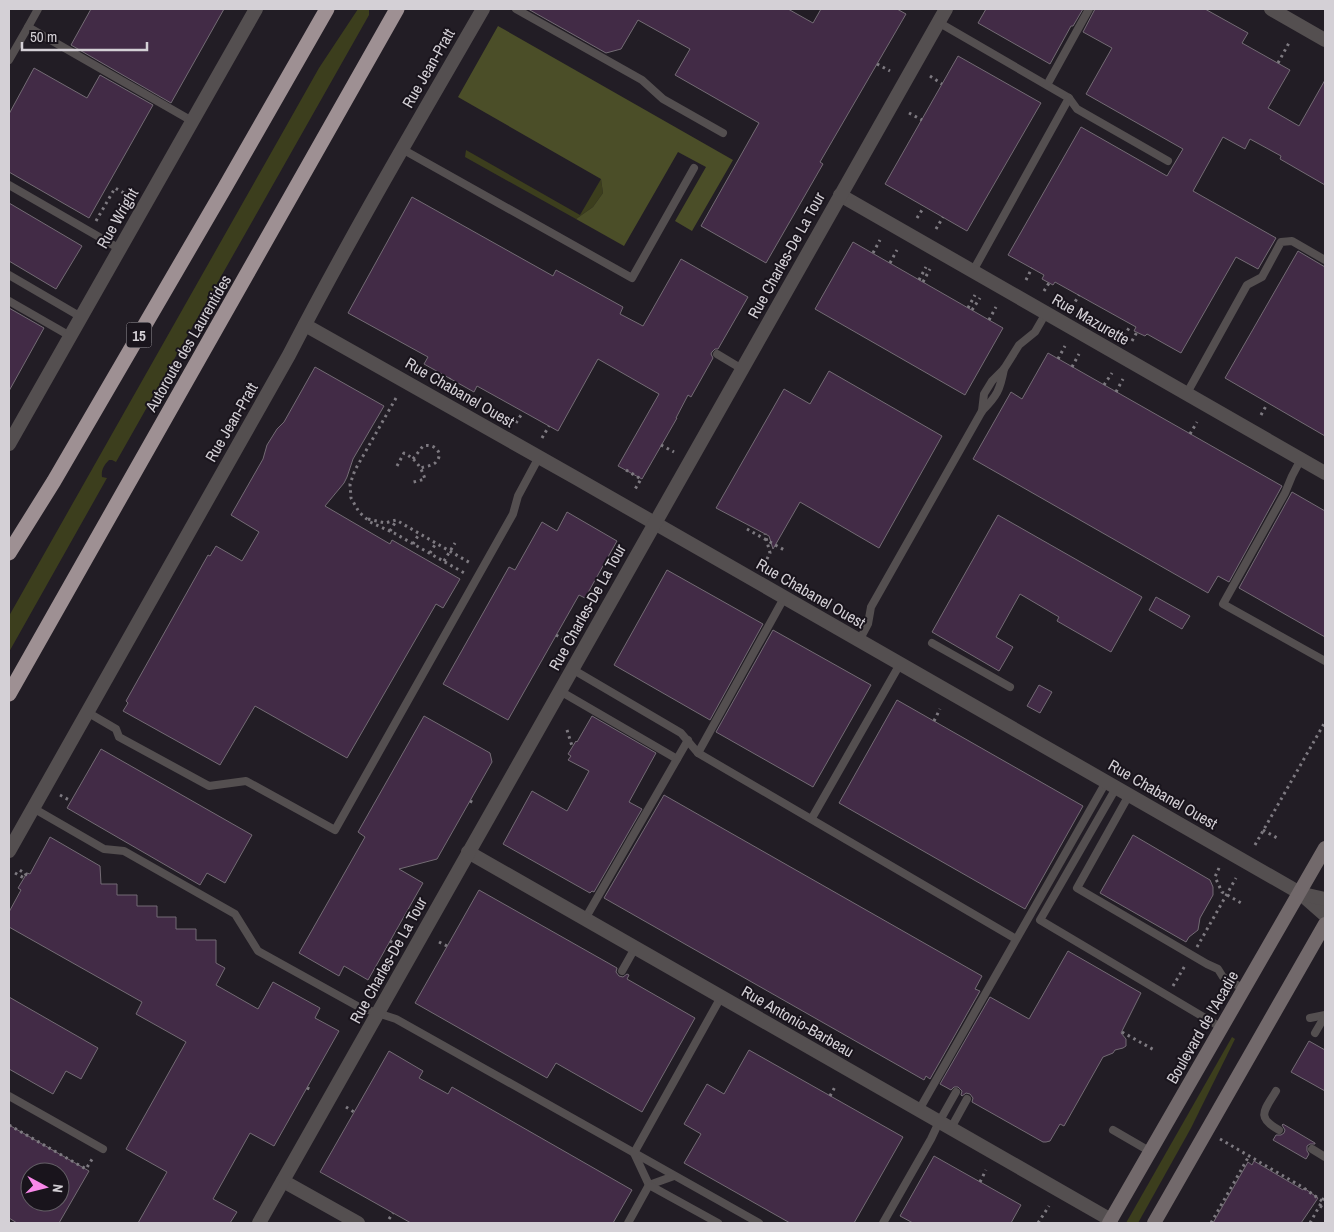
<svg xmlns="http://www.w3.org/2000/svg" width="1334" height="1232" font-family="'Archivo Narrow',sans-serif">
<rect width="100%" height="100%" fill="#221d25"/>
<g fill="#3c3e1d">
<path d="M358,9H369V15L116,462L112,460H109C104,465 101,470 102,477L107,478L9,652V616L284,130L319,68Z"/>
<path d="M466,150L580,215L601,179L603,193L593,207L576,219L465,157Z"/>
<path d="M1232,1037L1235,1039L1191,1128L1138,1223H1126Z"/>
</g>
<path fill="#4b4e28" d="M498,26L733,160L692,231L675,221L706,167L678,152L624,246L576,219L593,207L603,193L601,179L458,97Z"/>
<g fill="#422b46" stroke="#736b74" fill-rule="evenodd">
<path d="M91,9H224L171,103L71,45Z"/>
<path d="M528,9H788L813,23L821,9H897L906,14L820,162L823,164L766,263L701,226L759,123L675,75L690,49L638,20L621,49L606,53Z"/>
<path d="M986,9H1083L1073,26H1071L1050,64L978,23Z"/>
<path d="M1095,9H1205L1248,33L1242,43L1290,70L1268,108L1299,126L1325,80V185L1280,159L1281,156L1250,139L1245,149L1223,137L1193,191L1276,238L1258,269L1236,257L1181,353L1147,334L1145,336L1134,331L1136,327L1055,282L1053,285L1042,279L1044,275L1008,255L1081,127L1167,176L1183,149L1086,94L1112,48L1083,32Z"/>
<path d="M958,56L1041,103L967,231L885,184Z"/>
<path d="M34,68L87,98L100,75L153,105L89,218L9,172V114Z"/>
<path d="M412,197L553,276L556,270L623,307L620,314L643,326L681,259L748,297L718,349H715L712,352L711,354L713,358L691,397L688,395L676,418H677L642,479L618,466L659,394L598,359L558,431L477,386L474,392L424,364L428,357L348,313Z"/>
<path d="M9,203L82,246L56,289L9,261Z"/>
<path d="M853,242L1003,328L965,395L815,309Z"/>
<path d="M1298,251L1325,267V436L1225,378Z"/>
<path d="M9,308L44,328L9,391Z"/>
<path d="M1048,353L1282,486L1229,582L1218,576L1208,593L973,459L1011,392L1022,399Z"/>
<path d="M315,367L384,406L353,459L347,477L344,483L325,506L390,544L392,540L460,579L443,608L436,604L347,758L255,706L220,765L123,711L128,703L126,701L208,555L210,556L216,546L242,561L259,532L231,515L263,459L267,445L277,429L284,422Z"/>
<path d="M829,371L942,436L879,548L800,502L773,549L769,536L716,508L784,389L810,404Z"/>
<path d="M1292,492L1325,511V637L1239,588Z"/>
<path d="M567,512L617,541L585,598L579,595L508,720L443,684L509,567L515,570L542,522L557,531Z"/>
<path d="M998,515L1142,597L1111,652L1057,621L1059,617L1020,594L996,637L1013,647L999,671L932,632Z"/>
<path d="M667,570L763,624L710,720L614,665Z"/>
<path d="M1156,597L1190,616L1182,629L1149,610Z"/>
<path d="M773,630L871,685L813,787L716,732Z"/>
<path d="M1039,685L1052,692L1040,713L1027,706Z"/>
<path d="M897,700L1083,806L1025,909L839,803Z"/>
<path d="M424,716L490,753L492,762L437,859L399,869L423,883L368,980L344,966L339,976L299,953L365,837L358,832Z"/>
<path d="M592,716L656,753L629,802L642,809L594,892L592,891L590,893L503,844L532,791L567,811L589,771L568,760L571,756L568,754L576,741L577,742Z"/>
<path d="M101,749L252,835L225,883L207,873L200,885L67,808Z"/>
<path d="M664,795L982,976L975,989L980,991L930,1079L926,1076L924,1080L604,898Z"/>
<path d="M1133,835L1210,880L1213,887V895L1200,918L1198,930L1189,937L1186,942L1100,893Z"/>
<path d="M50,837L100,866L101,884H117V895H137V906H157V917H176V929H196V940H216V963L225,968L216,985L258,1009L273,982L320,1008L315,1018L339,1031L274,1146L250,1133L213,1199L237,1212L230,1223H138L167,1172L126,1149L186,1042L136,1014L142,1002L9,927V912L21,890L18,888L27,873L30,874Z"/>
<path d="M479,890L617,968L616,972L619,976L623,977L627,974L629,975L627,979L695,1018L642,1112L556,1063L547,1078L415,1003Z"/>
<path d="M1068,951L1141,993L1121,1033L1126,1039V1046L1123,1048L1115,1050L1113,1053L1103,1057L1064,1126L1060,1124L1050,1141L1046,1142H1043L972,1102L973,1098L970,1094L966,1093L962,1096L961,1095L962,1091L958,1087H954L951,1090L940,1084L990,997L1029,1019Z"/>
<path d="M9,997L98,1048L81,1079L66,1071L53,1094L9,1069Z"/>
<path d="M1309,1041L1325,1050V1091L1291,1072Z"/>
<path d="M749,1050L903,1137L854,1223H790L684,1163L701,1134L684,1124L707,1084L724,1094Z"/>
<path d="M389,1051L423,1071L419,1078L448,1094L452,1087L632,1190L613,1223H411L320,1172Z"/>
<path d="M1283,1124L1315,1143V1144H1310L1307,1146V1151L1309,1154L1306,1159L1273,1140L1276,1135H1281L1284,1133L1285,1130L1282,1125Z"/>
<path d="M9,1125L89,1171L59,1223H17L9,1218ZM30,1172H60V1202H30Z"/>
<path d="M934,1156L1021,1205L1011,1223H913L900,1216Z"/>
<path d="M1254,1161L1303,1190L1304,1188L1318,1198L1301,1223H1213L1248,1162L1252,1165Z"/>
</g>
<g fill="none" stroke-linecap="round" stroke-linejoin="round">
<g stroke="#7e7a81" stroke-width="3" stroke-dasharray="2.5 4" stroke-linecap="butt">
<path d="M1278,63L1290,41"/>
<path d="M877,64L890,71"/>
<path d="M930,76L942,84"/>
<path d="M909,113L922,120"/>
<path d="M917,218L922,210"/>
<path d="M96,221L115,188L133,198"/>
<path d="M936,229L943,217"/>
<path d="M873,253L880,240"/>
<path d="M890,263L897,250"/>
<path d="M919,280L926,267"/>
<path d="M1026,280L1032,268"/>
<path d="M923,282L930,269"/>
<path d="M1044,291L1049,283"/>
<path d="M1072,307L1079,295"/>
<path d="M968,308L975,295"/>
<path d="M972,310L980,298"/>
<path d="M989,320L996,307"/>
<path d="M1124,336L1131,325"/>
<path d="M1132,341L1137,332"/>
<path d="M1058,359L1065,346"/>
<path d="M1072,367L1079,354"/>
<path d="M446,384L450,378"/>
<path d="M1104,385L1112,373"/>
<path d="M1116,392L1123,379"/>
<path d="M396,398L355,470L350,484L351,498L359,512L370,522L394,533L466,574"/>
<path d="M1261,415L1266,406"/>
<path d="M516,423L523,412"/>
<path d="M1190,434L1197,422"/>
<path d="M542,438L549,426"/>
<path d="M661,445L674,452"/>
<path d="M413,459L423,446C433,443 445,452 436,462C433,466 426,466 421,468"/>
<path d="M397,466L404,453C416,459 421,467 425,479L410,483"/>
<path d="M626,470L641,479L634,491"/>
<path d="M368,519L385,523L396,520L472,564"/>
<path d="M747,529L786,551"/>
<path d="M390,531L396,521"/>
<path d="M413,544L419,534"/>
<path d="M430,553L436,543"/>
<path d="M444,561L455,543"/>
<path d="M764,565L770,553L765,534"/>
<path d="M556,635L567,641"/>
<path d="M934,721L940,709"/>
<path d="M567,730L572,746"/>
<path d="M60,795L71,801"/>
<path d="M470,801L474,803"/>
<path d="M1263,830L1279,839"/>
<path d="M1255,845L1325,722"/>
<path d="M1219,868L1215,877L1222,892L1241,903"/>
<path d="M15,873L24,878L26,874L18,869"/>
<path d="M390,941L395,944"/>
<path d="M439,942L447,946"/>
<path d="M1197,947L1236,878"/>
<path d="M1173,986L1186,964"/>
<path d="M1122,1032L1156,1051"/>
<path d="M307,1088L312,1090"/>
<path d="M830,1096L836,1085"/>
<path d="M346,1107L354,1112"/>
<path d="M9,1125L86,1169L94,1156"/>
<path d="M1220,1139L1304,1188L1322,1201"/>
<path d="M980,1182L986,1170"/>
<path d="M1320,1206L1325,1209"/>
<path d="M389,1219L393,1213"/>
<path d="M1038,1223L1049,1206"/>
<path d="M1211,1223L1249,1156"/>
<path d="M1310,1223L1325,1196"/>
</g>
<g stroke="#544f50" stroke-width="8">
<path d="M516,9L642,80L663,99L723,133"/>
<path d="M938,22L1069,98L973,271"/>
<path d="M28,27L38,9"/>
<path d="M9,60L28,27L192,121"/>
<path d="M1047,85L1089,9"/>
<path d="M1069,98L1077,109L1168,161"/>
<path d="M402,149L632,278L694,168"/>
<path d="M9,185L120,249"/>
<path d="M9,275L81,317"/>
<path d="M9,301L70,336"/>
<path d="M717,354L742,369"/>
<path d="M1187,393L1247,285L1262,277L1281,242L1292,241L1325,260"/>
<path d="M982,411L984,394L992,381L1004,369L1019,345L1035,332L1046,313"/>
<path d="M1301,459L1292,476L1285,493L1223,604L1325,661"/>
<path d="M859,641L868,624L871,607L982,411C997,396 1000,390 1004,369"/>
<path d="M932,643L1010,687"/>
<path d="M572,669L681,733L698,753L1016,939"/>
<path d="M560,691L677,759"/>
<path d="M87,712L116,729L119,737L209,786L246,781L335,830L513,514L518,496L539,457"/>
<path d="M698,753L784,598"/>
<path d="M1116,788L1040,920L1222,1028"/>
<path d="M1129,795L1077,888L1207,964L1218,969L1223,977L1244,989"/>
<path d="M33,808L104,849L124,851L235,914L258,951L359,1007L396,1019L759,1223"/>
<path d="M812,818L900,664"/>
<path d="M585,919L688,740"/>
<path d="M622,971L635,948"/>
<path d="M1310,1018L1325,1015"/>
<path d="M1315,1033L1325,1016"/>
<path d="M1276,1091C1265,1110 1255,1117 1279,1130"/>
<path d="M9,1096L103,1149"/>
<path d="M919,1110L1106,782"/>
<path d="M951,1128L967,1099"/>
<path d="M1113,1130L1151,1152"/>
<path d="M1312,1149L1325,1157"/>
<path d="M674,1176L649,1185L634,1153L721,997"/>
<path d="M628,1223L649,1185L718,1223"/>
<path d="M883,1223L931,1139L939,1122L956,1092"/>
</g>
<g stroke="#544f50" stroke-width="14">
<path d="M1271,9L1325,40"/>
<path d="M840,195L1325,473"/>
<path d="M305,325L576,478L1300,893"/>
<path d="M9,444L256,9"/>
<path d="M9,851L289,355C350,237 417,123 483,9"/>
<path d="M468,852L1111,1220"/>
<path d="M283,1181L358,1223"/>
<path d="M259,1223L946,9"/>
</g>
<g stroke="#544f50" stroke-width="14">
<path d="M1300,893L1325,915"/>
<path d="M1303,894L1325,899"/>
</g>
<g stroke="#72696b" stroke-width="14">
<path d="M1109,1223L1325,848"/>
<path d="M1154,1223L1325,924"/>
</g>
<g stroke="#9e9093" stroke-width="15">
<path d="M9,553L54,481L224,189L327,9"/>
<path d="M9,694L397,9"/>
</g>
</g>
<g text-anchor="middle" dominant-baseline="central" stroke-width="4" stroke-linejoin="round" paint-order="stroke">
<rect fill="#19141c" stroke="#9c989e" stroke-width="1" x="126.5" y="322.5" width="25" height="25" rx="4"/>
<g font-size="15" font-weight="bold" fill="#d4d0d6">
<text x="139" y="335">15</text>
</g>
<g font-size="16" fill="#d4d0d6" stroke="#19141c">
<text transform="translate(428 68) rotate(-60)">Rue Jean-Pratt</text>
<text transform="translate(117 218) rotate(-60)">Rue Wright</text>
<text transform="translate(786 255) rotate(-61)">Rue Charles-De La Tour</text>
<text transform="translate(1091 319) rotate(30)">Rue Mazurette</text>
<text transform="translate(188 343) rotate(-60)">Autoroute des Laurentides</text>
<text transform="translate(460 392) rotate(30)">Rue Chabanel Ouest</text>
<text transform="translate(231 422) rotate(-60)">Rue Jean-Pratt</text>
<text transform="translate(811 593) rotate(30)">Rue Chabanel Ouest</text>
<text transform="translate(587 607) rotate(-61)">Rue Charles-De La Tour</text>
<text transform="translate(1163 794) rotate(30)">Rue Chabanel Ouest</text>
<text transform="translate(388 960) rotate(-61)">Rue Charles-De La Tour</text>
<text transform="translate(798 1021) rotate(30)">Rue Antonio-Barbeau</text>
<text transform="translate(1202 1027) rotate(-60)">Boulevard de l'Acadie</text>
</g>
</g>
<rect width="1334" height="1232" fill="none" stroke="#d4d0d6" stroke-width="20"/>
<g transform="translate(45 1187) rotate(97)"><circle r="24" fill="#19141c" stroke="#645f66"/>
<path d="M0-4L9 19L0 12L-9 19Z" fill="#f988e9"/>
<text y="-8" font-size="14" font-weight="bold" text-anchor="middle" fill="#d4d0d6">N</text>
</g>
<path d="M22 42v8h125v-8" fill="none" stroke="#d4d0d6" stroke-width="2.5"/>
<text x="30" y="42" font-size="15" fill="#d4d0d6" stroke="#19141c" stroke-width="4" paint-order="stroke">50 m</text>
</svg>
